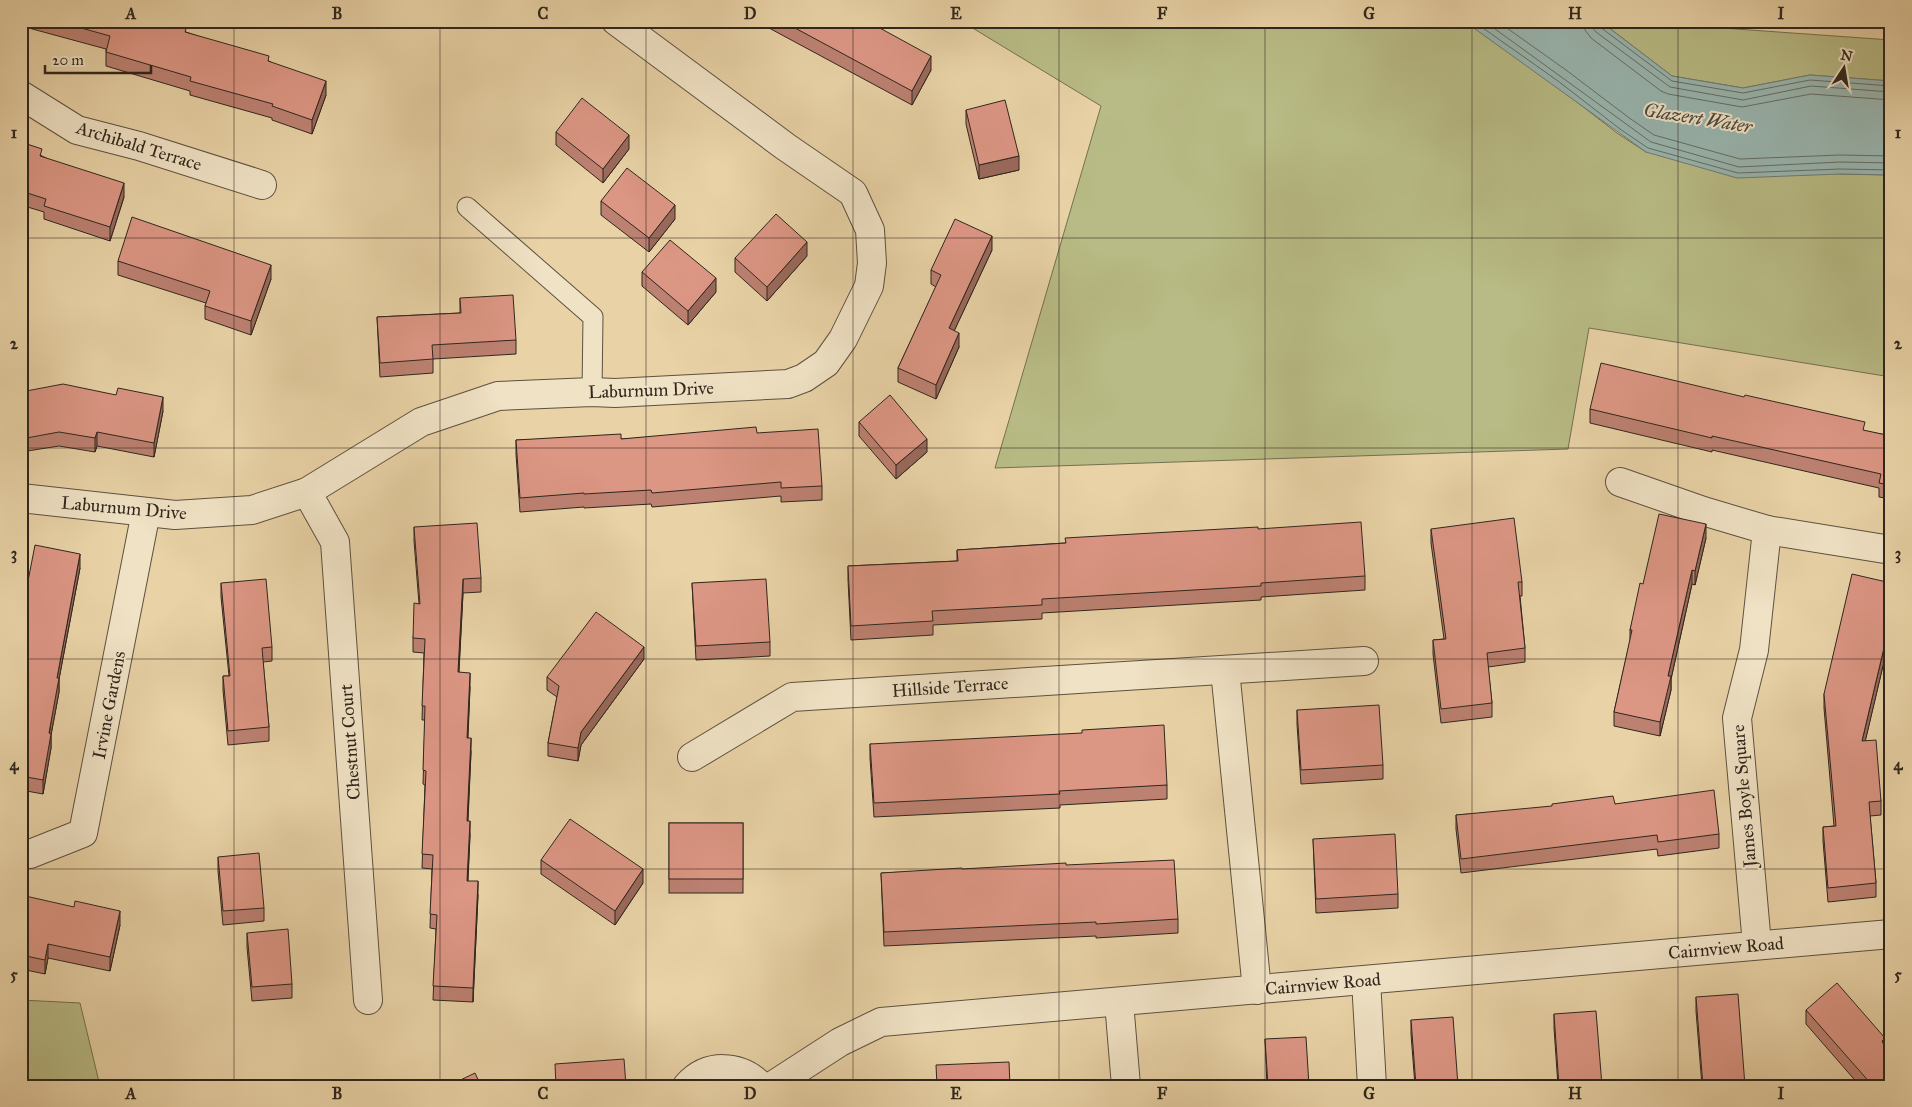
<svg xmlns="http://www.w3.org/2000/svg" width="1912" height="1107" font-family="'IM FELL Great Primer',serif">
<rect width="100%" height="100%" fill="#e8d2a6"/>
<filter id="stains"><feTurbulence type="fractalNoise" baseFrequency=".004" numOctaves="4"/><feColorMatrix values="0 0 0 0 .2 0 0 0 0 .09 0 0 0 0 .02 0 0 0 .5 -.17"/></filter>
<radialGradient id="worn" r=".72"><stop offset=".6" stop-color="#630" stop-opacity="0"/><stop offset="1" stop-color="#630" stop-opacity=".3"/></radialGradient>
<g fill="#b8bb85" stroke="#747051">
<path d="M961,21H1464L1555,85L1617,133L1646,152L1840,174L1891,175V377L1589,328L1568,449L995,468L1101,106Z"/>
<path d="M1600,21H1623L1891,40V81L1810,75L1743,88L1672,76Z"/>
<path d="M21,1000L80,1003L100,1086H21Z"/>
</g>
<path fill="#99b6b0" stroke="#6f7c75" d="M1464,21H1600L1672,76L1743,88L1810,75L1891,81V175L1840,174L1737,178L1646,152Z"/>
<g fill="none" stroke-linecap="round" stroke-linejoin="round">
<g stroke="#646e66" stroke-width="1">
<path d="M1473,21L1558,81L1620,129L1648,148L1738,173L1840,169L1891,170"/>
<path d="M1484,21L1651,142L1739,167L1840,162L1891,163"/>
<path d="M1497,21L1566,70L1628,117L1654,135L1740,159L1840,155L1891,156"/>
<path d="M1584,21L1585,30L1591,38L1661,91L1668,94L1742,107L1811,94L1891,100"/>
<path d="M1591,21L1592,27L1596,32L1670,87L1743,100L1811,86L1891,92"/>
<path d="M1598,21L1600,27L1672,81L1743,93L1810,80L1891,86"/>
</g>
<defs>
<path id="service" d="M467,207L593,317L592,392"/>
<g id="minor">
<path d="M21,95L77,130L139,146L262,185"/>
<path d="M1620,482L1703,511L1767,530L1891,550"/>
<path d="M307,492L335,542L368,1000"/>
<path d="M21,498L175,515L252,510L307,492L421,422L498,396L592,392L615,393L788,384L804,378L826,363L843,339L869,286L872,263L870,230L853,193L786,147L616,21"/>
<path d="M1225,670L1257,990"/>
<path d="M692,757L792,697L1364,661"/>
<path d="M21,852L30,854L83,833L146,512"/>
<path d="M1757,945L1737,718L1754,650L1767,530"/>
<path d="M1366,980L1372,1086"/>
<path d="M1119,1002L1126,1086"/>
<path d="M687,1086C707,1063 740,1064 761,1086"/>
<path d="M772,1086L840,1042L881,1022L1891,934"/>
</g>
</defs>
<use href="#service" stroke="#5d513f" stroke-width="21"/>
<use href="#minor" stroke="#5d513f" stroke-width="30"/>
<use href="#service" stroke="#f0e2c5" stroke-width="19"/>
<use href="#minor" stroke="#f0e2c5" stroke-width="28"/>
</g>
<g fill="#bd8172" stroke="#2f261d">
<path d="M25,21H160L186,32L269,61L326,95L312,134L272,120V118L190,95V91L106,66V49L25,27Z"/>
<path d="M756,21H867L931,70L912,105Z"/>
<path d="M966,110L1019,170L979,179L966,124Z"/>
<path d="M556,132L629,149L603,183L556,145Z"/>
<path d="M21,142L42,156L124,197L110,241L44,219V212L21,205Z"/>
<path d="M601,201L675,219L649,252L601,215Z"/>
<path d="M992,250L954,331L959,347L936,399L898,382V368L936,287L931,284V270Z"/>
<path d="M807,256L767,301L735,272V258Z"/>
<path d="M118,261L271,279L251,335L205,319V306L206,303L118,275Z"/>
<path d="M642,272L716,292L688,325L642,286Z"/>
<path d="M460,298L516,340V354L433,359V373L380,377L377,317L460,313Z"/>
<path d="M21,392L163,411L154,457L97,446L95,452L59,446L21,452Z"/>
<path d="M1590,409L1865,431L1891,436V499L1879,497V488L1712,450V452L1590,423Z"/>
<path d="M859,422L927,452L896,479L859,436Z"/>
<path d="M757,433L822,486V500L781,502V496L652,507L651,504L584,508V507L520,512L516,454V440L621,439Z"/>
<path d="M414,527L481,578V592L463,593L459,672L470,687L468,738L471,752L468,821L470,835L468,881L478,895L473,1002L433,1000L436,929L430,928L432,869L422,868L425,785L423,784L425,720H422L424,653L413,652V638L419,604L414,541Z"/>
<path d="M1258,529L1365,576V590L1261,597V600L1042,613V619L933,625V635L851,640L848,580V566L957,561V550L1065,543Z"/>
<path d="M1431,529L1522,582V596H1520L1525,648V662L1488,667L1492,703V717L1441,723L1433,654V640L1444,639L1431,543Z"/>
<path d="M1706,538L1695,585L1692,584L1671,679V690L1660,736L1614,726V712L1630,641V630L1643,584Z"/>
<path d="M80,568L59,679V692L51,735V748L43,794L21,790V617Z"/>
<path d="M221,583L272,647V661L263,662L269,727V741L228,745L223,690V676H229L221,597Z"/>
<path d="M692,583L770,642V656L696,660Z"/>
<path d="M1891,583V632L1865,741L1881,801V815L1870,816L1876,883V897L1828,902L1823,841V827L1834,826L1824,708V694Z"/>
<path d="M644,659L581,745L578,761L548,756V743L557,697L547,690V677Z"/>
<path d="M1297,710L1383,765V779L1301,784L1297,724Z"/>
<path d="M870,744L1167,785V799L1060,805V808L874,817L870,758Z"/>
<path d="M1615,804L1719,834V848L1658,856L1657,849L1461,873L1456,829V815Z"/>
<rect x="669" y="823" width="74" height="70"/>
<path d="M1313,839L1398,894V908L1316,913Z"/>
<path d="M218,857L264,908V921L223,925L218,871Z"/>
<path d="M541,860L643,883L615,925L541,874Z"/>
<path d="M1066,865L1178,919V933L1096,938V936L884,946L881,873Z"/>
<path d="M21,895L120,925L110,971L48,958L45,974L21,969Z"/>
<path d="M247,933L292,984V998L252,1001L247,947Z"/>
<path d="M1696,997L1745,1086H1702L1696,1011Z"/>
<path d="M1806,1010L1885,1048L1891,1086H1860L1806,1024Z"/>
<path d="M1554,1014L1602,1086H1558L1554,1028Z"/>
<path d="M1411,1020L1458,1086H1415L1411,1034Z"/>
<path d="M1265,1039L1309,1086H1267Z"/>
</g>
<g fill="#9a695c" stroke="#2f261d">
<path d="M931,56V70L912,105V91Z"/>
<path d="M326,81V95L312,134V120Z"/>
<path d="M629,135V149L603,183V169Z"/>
<path d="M1019,156V170L979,179V165Z"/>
<path d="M124,183V197L110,241V227Z"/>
<path d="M675,205V219L649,252V238Z"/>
<path d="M992,236V250L949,342V328Z"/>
<path d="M807,242V256L767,301V287Z"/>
<path d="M271,265V279L251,335V321Z"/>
<path d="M716,278V292L688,325V311Z"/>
<path d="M959,333V347L936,399V385Z"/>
<path d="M163,397V411L154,457V443Z"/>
<path d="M97,432V446L95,452V438Z"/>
<path d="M927,439V452L896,479V465Z"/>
<path d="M1706,524V538L1695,585V571Z"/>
<path d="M80,554V568L59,679V692L51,735V748L43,794V780L57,678Z"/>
<path d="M1692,570V584L1671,679V690L1660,736V722L1668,676Z"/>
<path d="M463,579V593L458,686V672Z"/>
<path d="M1891,618V632L1862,755V741Z"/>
<path d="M644,647V659L581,745L578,761V748L581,732Z"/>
<path d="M470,673V687L467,752V738Z"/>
<path d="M471,738V752L467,835V821Z"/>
<path d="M470,821V835L467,895V881Z"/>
<path d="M643,869V883L615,925V911Z"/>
<path d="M478,881V895L473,1002V988Z"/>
<path d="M120,911V925L110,971V957Z"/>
<path d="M48,944V958L45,974V960Z"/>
<path d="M1885,1038V1052L1882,1041Z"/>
</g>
<g fill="#dc9684" stroke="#2f261d">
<path d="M56,21H160L186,29L185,32L269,56L268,61L326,81L312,120L272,106L273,104L190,81L191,77L106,52L110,36Z"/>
<path d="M782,21H867L931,56L912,91Z"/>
<path d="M582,98L629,135L603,169L556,132Z"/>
<path d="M1005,100L1019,156L979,165L966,110Z"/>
<path d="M21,142L42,149L40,156L124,183L110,227L44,206L46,199L21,191Z"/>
<path d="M627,168L675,205L649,238L601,201Z"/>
<path d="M776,214L807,242L767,287L735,258Z"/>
<path d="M132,217L271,265L251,321L205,306L210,291L118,261Z"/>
<path d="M955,219L992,236L949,328L959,333L936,385L898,368L941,275L931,270Z"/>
<path d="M670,240L716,278L688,311L642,272Z"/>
<path d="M513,295L516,340L432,345L433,359L380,363L377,317L461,313L460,298Z"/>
<path d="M1601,363L1744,397L1745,395L1865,422L1863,430L1891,436V485L1879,483L1881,474L1712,436V438L1590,409Z"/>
<path d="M63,384L116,395L118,388L163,397L154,443L97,432L95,438L59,432L21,439V392Z"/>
<path d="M890,395L927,439L896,465L859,422Z"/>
<path d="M756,427L757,433L818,429L822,486L781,488V482L652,493L651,490L584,494V493L520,498L516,440L621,434V439Z"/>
<path d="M1659,514L1706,524L1695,571L1692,570L1668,676H1671L1660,722L1614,712L1632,630H1630L1640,583L1643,584Z"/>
<path d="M1514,518L1522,582H1518L1525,648L1487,653L1492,703L1441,709L1433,640L1446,639L1431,529Z"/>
<path d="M1361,522L1365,576L1261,583V586L1042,599V605L932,611L933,621L851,626L848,566L958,561L957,550L1066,543L1065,538L1258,527V529Z"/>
<path d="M477,523L481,578L463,579L458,672L470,673L467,738H471L467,821H470L467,881H478L473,988L433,986L437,915L430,914L433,855L422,854L426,771L423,770L425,706H422L425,639L413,638L414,603L420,604L414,527Z"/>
<path d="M35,545L80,554L57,678H59L49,733L51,734L43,780L21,776V617Z"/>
<path d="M1852,574L1891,583V618L1862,741L1876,740L1881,801L1869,802L1876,883L1828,888L1823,827L1836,826L1824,694Z"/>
<path d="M266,579L272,647L262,648L269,727L228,731L223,676H230L221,583Z"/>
<path d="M766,579L770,642L696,646L692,583Z"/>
<path d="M596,612L644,647L581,732L578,748L548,743L559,686L547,677Z"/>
<path d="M1379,705L1383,765L1301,770L1297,710Z"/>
<path d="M1164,725L1167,785L1059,791L1060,794L874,803L870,744L1082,733V730Z"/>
<path d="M1714,790L1719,834L1658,842L1657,835L1461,859L1456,815L1552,806V804L1613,796L1615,804Z"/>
<path d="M570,819L643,869L615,911L541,860Z"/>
<rect x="669" y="823" width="74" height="56"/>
<path d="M1395,834L1398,894L1316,899L1313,839Z"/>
<path d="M259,853L264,908L223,911L218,857Z"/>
<path d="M1174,860L1178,919L1096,924V922L884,932L881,873L962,868V869L1066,863V865Z"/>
<path d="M21,895L74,907L75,901L120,911L110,957L48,944L45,960L21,955Z"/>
<path d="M288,929L292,984L252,987L247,933Z"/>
<path d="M1837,983L1885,1038L1882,1041L1891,1060V1086H1871L1872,1085L1806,1010Z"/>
<path d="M1738,994L1745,1086H1703L1696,997Z"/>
<path d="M1596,1011L1602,1086H1559L1554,1014Z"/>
<path d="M1453,1017L1458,1086H1416L1411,1020Z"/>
<path d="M1306,1037L1309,1086H1268L1265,1039Z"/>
<path d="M624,1059L626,1086H556L555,1064Z"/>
<path d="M1009,1062L1010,1086H937L936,1065Z"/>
<path d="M475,1073L481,1086H448Z"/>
</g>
<path fill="none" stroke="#2f261d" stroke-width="1" stroke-opacity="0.55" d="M234,21V1086M440,21V1086M646,21V1086M853,21V1086M1059,21V1086M1265,21V1086M1472,21V1086M1678,21V1086M21,238H1891M21,448H1891M21,659H1891M21,869H1891"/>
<g text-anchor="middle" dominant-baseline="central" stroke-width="4" stroke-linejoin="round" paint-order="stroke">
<g font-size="18" fill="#2f261d" stroke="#f0e2c5">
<text transform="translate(139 146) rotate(17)">Archibald Terrace</text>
<text transform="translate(651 390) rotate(-2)">Laburnum Drive</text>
<text transform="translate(124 508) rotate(5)">Laburnum Drive</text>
<text transform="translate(950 687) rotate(-4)">Hillside Terrace</text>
<text transform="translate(109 705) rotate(-79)">Irvine Gardens</text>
<text transform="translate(350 742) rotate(-94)">Chestnut Court</text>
<text transform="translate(1744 796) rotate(-95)">James Boyle Square</text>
<text transform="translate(1726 948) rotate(-5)">Cairnview Road</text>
<text transform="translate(1323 984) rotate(-5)">Cairnview Road</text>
</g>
<g font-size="19" font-style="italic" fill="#4a4a42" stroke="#f0e2c5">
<text transform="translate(1698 118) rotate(9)">Glazert Water</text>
</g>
</g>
<rect width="1912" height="1107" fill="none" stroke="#e8d2a6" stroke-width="55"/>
<g transform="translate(1844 68) rotate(12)" stroke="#f0e2c5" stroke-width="4" paint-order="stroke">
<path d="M0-4L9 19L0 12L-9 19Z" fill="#2f261d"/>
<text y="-8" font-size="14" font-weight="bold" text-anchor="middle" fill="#2f261d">N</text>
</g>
<path d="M45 65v8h106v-8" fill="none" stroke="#2f261d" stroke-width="2.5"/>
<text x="52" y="65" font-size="15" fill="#2f261d" stroke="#f0e2c5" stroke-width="4" paint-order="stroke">20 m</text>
<rect x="28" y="28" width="1856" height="1052" fill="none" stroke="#2f261d" stroke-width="2"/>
<g font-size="16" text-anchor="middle" font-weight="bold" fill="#2f261d">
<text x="131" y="19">A</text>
<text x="337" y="19">B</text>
<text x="543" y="19">C</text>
<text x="750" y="19">D</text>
<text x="956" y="19">E</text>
<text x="1162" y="19">F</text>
<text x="1369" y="19">G</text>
<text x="1575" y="19">H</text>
<text x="1781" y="19">I</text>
<text x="14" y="138">1</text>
<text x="1898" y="138">1</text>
<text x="14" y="349">2</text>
<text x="1898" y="349">2</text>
<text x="14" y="559">3</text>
<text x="1898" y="559">3</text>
<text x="14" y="770">4</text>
<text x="1898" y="770">4</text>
<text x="14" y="980">5</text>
<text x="1898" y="980">5</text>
<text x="131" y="1099">A</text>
<text x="337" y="1099">B</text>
<text x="543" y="1099">C</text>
<text x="750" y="1099">D</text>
<text x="956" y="1099">E</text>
<text x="1162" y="1099">F</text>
<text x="1369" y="1099">G</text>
<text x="1575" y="1099">H</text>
<text x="1781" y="1099">I</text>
</g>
<rect width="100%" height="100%" filter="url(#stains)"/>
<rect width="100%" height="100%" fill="url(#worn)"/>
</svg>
